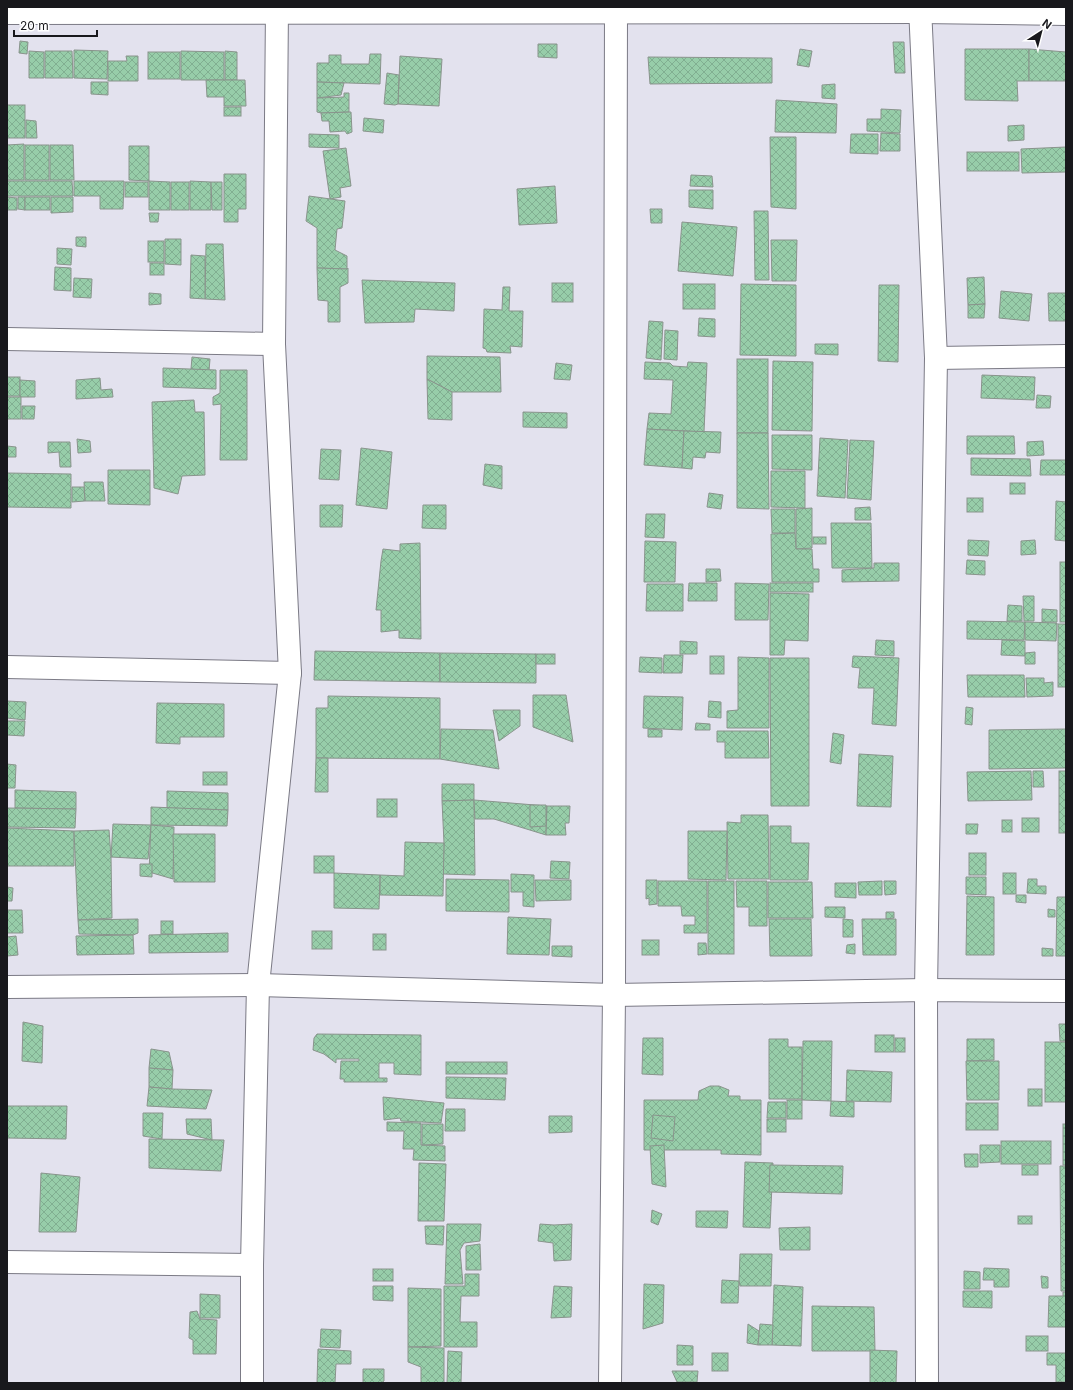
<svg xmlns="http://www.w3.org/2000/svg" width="1073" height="1390" font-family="Inter,sans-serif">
<defs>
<pattern id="building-cross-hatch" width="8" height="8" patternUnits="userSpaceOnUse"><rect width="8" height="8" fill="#97cda9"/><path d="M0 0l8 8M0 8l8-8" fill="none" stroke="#81af91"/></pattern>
</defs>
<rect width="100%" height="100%" fill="#e3e2ee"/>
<g fill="url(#building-cross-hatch)" stroke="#89948c">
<path d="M20,41L28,42L27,54L19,53Z"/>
<path d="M893,42H904L905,73H895Z"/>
<path d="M538,44H557V58L538,57Z"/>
<path d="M800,49L812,51L809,67L797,65Z"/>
<path d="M965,49H1029V81H1017L1018,101L965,100Z"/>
<path d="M1029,49L1066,52V81H1029Z"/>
<path d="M74,50L108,51L107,79L74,78Z"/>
<path d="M29,51L44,52V78H29Z"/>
<path d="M45,51H72L73,78H45Z"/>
<path d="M181,51L224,52V80H181Z"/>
<path d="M225,51L237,52V80H225Z"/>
<rect x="148" y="52" width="32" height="27"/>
<path d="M370,54H381L380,84L317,82V63H329V55H341V64H369Z"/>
<path d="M126,56H138V81H108V61H127Z"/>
<path d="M400,56L442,59L439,106L398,104Z"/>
<path d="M648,57L772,58V83L650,84Z"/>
<path d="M387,73L399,75L398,104L395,105L384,104Z"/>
<path d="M206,80H245L246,106H224V97H207Z"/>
<path d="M91,82H108V95L91,94Z"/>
<path d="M317,82L344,83L341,95L317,98Z"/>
<path d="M835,84V99L822,98V85Z"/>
<path d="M344,93H349V112L321,113L317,112V98L344,97Z"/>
<path d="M776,100L837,104L836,133L775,132Z"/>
<rect x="7" y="105" width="18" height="33"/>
<rect x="224" y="107" width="17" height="9"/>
<path d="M881,109L901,110L900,133L867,131V119H881Z"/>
<path d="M351,112L352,132L347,134L345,131L330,132L329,121H322L321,113Z"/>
<path d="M364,118L384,120L383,133L363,131Z"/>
<path d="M26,120L36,121L37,138H26Z"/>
<path d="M1024,125V140L1008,141V126Z"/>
<path d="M881,133L900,134V151H880Z"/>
<path d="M309,134L339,135V148L309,147Z"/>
<path d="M851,134H878V154L850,153Z"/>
<path d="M770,137H796V209L771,207Z"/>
<path d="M24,144V180H7V145Z"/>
<rect x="25" y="145" width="24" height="35"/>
<path d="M50,145H73L74,180H50Z"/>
<path d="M129,146H149V181L129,180Z"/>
<path d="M1066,147V172L1022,173L1021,149Z"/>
<path d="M346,148L351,186L340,188L341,197L330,199L323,151Z"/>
<rect x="967" y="152" width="52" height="19"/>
<path d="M224,174H246V209H238V222H224Z"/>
<path d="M691,175L712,176L713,187L690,186Z"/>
<path d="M7,181H72L73,196H7Z"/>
<path d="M74,181H124L123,209H100V196H74Z"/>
<path d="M149,181L170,182V210H149Z"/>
<path d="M190,181L211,182V210H190Z"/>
<rect x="125" y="182" width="23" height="15"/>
<rect x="171" y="182" width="18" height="28"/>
<path d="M211,182H222V210H212Z"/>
<path d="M555,186L557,223L519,225L517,189Z"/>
<path d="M689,190H713V209L689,207Z"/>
<path d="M309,196L345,201L342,228L337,229L335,250L347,256V269L317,268V228L306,221Z"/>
<path d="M7,197L17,198V210H7Z"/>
<path d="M18,197H25V210L18,209Z"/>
<rect x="25" y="197" width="25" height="13"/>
<path d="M51,197H73V212L51,213Z"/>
<path d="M650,209H662V223H651Z"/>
<path d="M754,211H768L769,280H755Z"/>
<path d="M149,213H159L158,222H150Z"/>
<path d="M682,222L737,227L733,276L678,271Z"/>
<path d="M76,237H86V247L76,246Z"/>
<path d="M165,239H181V265L165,264Z"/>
<path d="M771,240H797L796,281H772Z"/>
<rect x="148" y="241" width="16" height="21"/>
<path d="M206,244H223L225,300L205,299Z"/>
<path d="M57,248L72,249L71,265L57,264Z"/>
<path d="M191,255L205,256V299L190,298Z"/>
<rect x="150" y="263" width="14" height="12"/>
<path d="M55,267L71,268V291L54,290Z"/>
<path d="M317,268L347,269L348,268V283L340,287V322H328V301L318,300Z"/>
<path d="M984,277L985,304L968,305L967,278Z"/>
<path d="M74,278L92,279L91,298L73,297Z"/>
<path d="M362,280L455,283L454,311L415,309L414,322L365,323Z"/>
<rect x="552" y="283" width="21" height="19"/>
<rect x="683" y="284" width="32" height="25"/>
<path d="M741,284L796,285V356L740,355Z"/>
<path d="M879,285H899L898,362L878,361Z"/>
<path d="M503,287H510L509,311H523L522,347L510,346L511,353L487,352L486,349L483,348L484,309L502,310Z"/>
<path d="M1001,291L1032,294L1029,321L999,318Z"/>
<path d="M149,293L161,294V304L149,305Z"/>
<path d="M1048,293H1066V321H1049Z"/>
<path d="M985,304L984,318H968V305Z"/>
<path d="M699,318L715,319V337L698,336Z"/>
<path d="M649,321L663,322L661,360L646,358Z"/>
<path d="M665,330L678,331L677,360L664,359Z"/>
<path d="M815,344H838V355L815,354Z"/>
<path d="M427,356L500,357L501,392H452L427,379Z"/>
<path d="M192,357L210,359L209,371L191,369Z"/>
<rect x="737" y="359" width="31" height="74"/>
<path d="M773,361L813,362L812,431L772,430Z"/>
<path d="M645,362L670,363L673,366L687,367L688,362L707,363L704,432L647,429L649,413L671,414L673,380L644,379Z"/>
<path d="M556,363L572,365L570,380L554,379Z"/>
<path d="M163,368L216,370V389L163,387Z"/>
<path d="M220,370H247V460H220L221,404L213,405V397L220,393Z"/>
<path d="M982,375L1035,377L1034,400L981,398Z"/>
<rect x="7" y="377" width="13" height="19"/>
<path d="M100,378L101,390L112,389L113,397L76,399V380Z"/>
<path d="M427,379L452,392V420L428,419Z"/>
<path d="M20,380L35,381V397H20Z"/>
<path d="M1037,395L1051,396L1050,408H1036Z"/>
<rect x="7" y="397" width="14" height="22"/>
<path d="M194,400L195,412H204L205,475L182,476L178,494L154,488L152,402Z"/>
<path d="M22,406H35L34,419H22Z"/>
<path d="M523,412L567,413V428L523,427Z"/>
<path d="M647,429L684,431L682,468L644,465Z"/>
<path d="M684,431L721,432L720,453L706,452L705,458L693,457L692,469L682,468Z"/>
<path d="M737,433H768L769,509L737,508Z"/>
<path d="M772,435H812V470L772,469Z"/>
<path d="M967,436H1014L1015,454H967Z"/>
<path d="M820,438L848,440L845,498L817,496Z"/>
<path d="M77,439L90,441L91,452L78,453Z"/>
<path d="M850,440L874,441L871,500L847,498Z"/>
<path d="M1043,441L1044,455L1027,456V442Z"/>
<path d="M48,442H70L71,467H60L59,452L48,453Z"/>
<path d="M7,446L16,447V457H7Z"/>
<path d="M361,448L392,452L387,509L356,505Z"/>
<path d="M321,449L341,450L339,480L319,479Z"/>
<path d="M971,458L1030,459L1031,476L971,475Z"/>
<path d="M1041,460H1066V475H1040Z"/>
<path d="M485,464L502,466V489L483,485Z"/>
<path d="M108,470H150V505L108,504Z"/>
<path d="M771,471H805V508L771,507Z"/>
<path d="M7,473L71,474V508L7,507Z"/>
<path d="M84,482H103L105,501H85Z"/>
<rect x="1010" y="483" width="15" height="11"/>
<path d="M72,487H84L85,501L72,502Z"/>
<path d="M709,493L723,495L721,509L707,507Z"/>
<rect x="967" y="498" width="16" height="14"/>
<path d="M1056,501L1066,502V541L1055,540Z"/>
<path d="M320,505H343L342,527H320Z"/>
<path d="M423,505H446V529L422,528Z"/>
<path d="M870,507L871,520H855V508Z"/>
<path d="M812,508V548L796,549V509Z"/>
<path d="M771,509H795V533H772Z"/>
<path d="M646,514H665L664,538L645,537Z"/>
<path d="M831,523H871L872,568H832Z"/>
<path d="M795,533L796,549H812L813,569H819V582H772L771,534Z"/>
<rect x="813" y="537" width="13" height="7"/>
<path d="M968,540L989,541L988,556L968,555Z"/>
<path d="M1035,540L1036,554L1021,555V541Z"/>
<path d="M645,541L676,542L675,582H644Z"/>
<path d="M420,543L421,639L399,638V630L381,632V610H376L381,561L383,549L400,551V544Z"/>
<path d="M967,560L985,561V575L966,574Z"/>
<rect x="1060" y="562" width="6" height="60"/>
<path d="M874,563H899V581L842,582V570L874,568Z"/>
<path d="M706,569H720L721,581L706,582Z"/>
<path d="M689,583H717V601H688Z"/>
<path d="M735,583L769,584L768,620H735Z"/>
<rect x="770" y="583" width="43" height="9"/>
<path d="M647,584H683V611H646Z"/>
<path d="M770,593L809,594L808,641L785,640L784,655H770Z"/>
<path d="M1023,596H1034V621H1024Z"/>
<path d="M1008,605L1022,606V621H1007Z"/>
<path d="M1042,609L1057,610V622H1042Z"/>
<path d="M967,621L1025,622L1024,640L967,639Z"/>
<path d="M1025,622L1057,623L1056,641L1025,640Z"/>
<rect x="1058" y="624" width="8" height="63"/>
<path d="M876,640L894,641V656L875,655Z"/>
<path d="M1002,640L1025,641V656L1001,655Z"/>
<path d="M680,641L697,642V654H680Z"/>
<path d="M315,651L440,653V682L314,680Z"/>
<path d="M1035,652V664H1025V653Z"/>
<path d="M440,653L536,654V683L440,682Z"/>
<rect x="536" y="654" width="19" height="10"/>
<path d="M664,655H683L682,673H663Z"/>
<rect x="710" y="656" width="14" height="18"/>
<path d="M853,656L899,658L896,726L872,724L874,688H858L860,668L852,667Z"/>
<path d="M640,657L662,658V673L639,672Z"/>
<path d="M738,657L769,658V728H727V711L738,710Z"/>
<path d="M770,658H809V806H771Z"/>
<path d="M967,675H1024L1025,697H968Z"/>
<path d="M1026,678H1044V683L1053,682V696L1027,697Z"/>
<path d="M533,695H566L573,742L533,727Z"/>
<path d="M328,696L440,698V759L316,758V708H328Z"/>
<path d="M644,696L683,697L682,730L643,728Z"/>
<path d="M7,701L26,702L25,720L7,718Z"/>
<path d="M709,701L721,702V718L708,717Z"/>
<path d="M157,703L224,704V737H180V744L156,743Z"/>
<path d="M966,707L973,708L972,725L965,724Z"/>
<path d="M493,710H520V726L499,741Z"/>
<path d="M7,721H25L24,736L7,735Z"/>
<path d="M696,723L710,724V730H695Z"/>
<path d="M441,729L493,730L499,769L440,759Z"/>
<path d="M648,729L662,730V737H648Z"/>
<path d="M1066,729V768L989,769V730Z"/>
<path d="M717,731H768L769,758H725V742H717Z"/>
<path d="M833,733L844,735L841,764L830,762Z"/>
<path d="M859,754L893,756L891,807L857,806Z"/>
<path d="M316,758H328V792H315Z"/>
<path d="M7,764L16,765L15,788H7Z"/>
<path d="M1031,771L1032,800L968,801L967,772Z"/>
<path d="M1033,771H1043L1044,787H1033Z"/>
<rect x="1059" y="771" width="7" height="62"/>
<rect x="203" y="772" width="24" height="13"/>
<path d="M442,784H474V800L442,801Z"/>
<path d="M15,790L76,792V809L15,808Z"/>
<path d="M167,791L228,793V810L167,808Z"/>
<rect x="377" y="799" width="20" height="18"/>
<path d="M474,800L475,875L443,874L444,843L442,801Z"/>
<path d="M474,800L547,806L546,835L494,819H475Z"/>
<path d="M530,805H546V826L530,827Z"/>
<path d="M547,806H570L569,823H565L566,835H546Z"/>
<path d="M151,807L228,810L227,826L151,825Z"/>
<path d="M7,808L76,809L75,828L7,827Z"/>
<path d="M741,815H768L769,879H728L727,822L741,823Z"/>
<rect x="1022" y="818" width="17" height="14"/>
<rect x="1002" y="820" width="10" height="12"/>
<path d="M113,824L151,825L148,859L111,857Z"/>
<path d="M966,824H978L977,834H966Z"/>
<path d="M151,825L174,827L173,879L149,872Z"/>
<path d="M770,826H791V843H809L808,880H770Z"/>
<path d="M7,828L74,831V866H7Z"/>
<path d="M109,830L111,857L112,918L78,920L74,831Z"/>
<path d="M688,831H727L726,880L688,879Z"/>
<path d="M173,834H215V882H174Z"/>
<path d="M405,842L444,843L443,896L380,895V875L404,876Z"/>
<rect x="969" y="853" width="17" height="22"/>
<rect x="314" y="856" width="20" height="17"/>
<path d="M551,861L570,862L569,879L550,878Z"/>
<path d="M140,864H152V877L140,876Z"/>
<path d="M334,873L380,875L379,909L334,908Z"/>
<rect x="1003" y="873" width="13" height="21"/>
<path d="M511,874L534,875V907L523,906V892H511Z"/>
<path d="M966,877H986V895L966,894Z"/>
<path d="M446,879L509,880V912L446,911Z"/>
<path d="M1028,879H1037V886H1046V894L1027,893Z"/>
<path d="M535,880H571V900L536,901Z"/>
<path d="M646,880H657V904L649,905V898L646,899Z"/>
<path d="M658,881H707V933H684V925H695V916H682L681,906H658Z"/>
<rect x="708" y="881" width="26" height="73"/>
<path d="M736,881H767V926H749V907H737Z"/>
<path d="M882,881V895H859L858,882Z"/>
<path d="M884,881H896V894L885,895Z"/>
<path d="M768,882H812L813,918H768Z"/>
<path d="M835,883H856V898L835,897Z"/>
<path d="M7,887L13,888L12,901H7Z"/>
<path d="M1016,895H1026V903L1016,902Z"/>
<path d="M967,896L994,897V955H966Z"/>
<path d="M1057,897H1066V956H1056Z"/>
<path d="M825,907H845V918L825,917Z"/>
<path d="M1048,909L1055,910V917H1048Z"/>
<path d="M7,910H22L23,933H7Z"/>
<path d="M886,912H894V918L886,919Z"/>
<path d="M508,917L551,919L549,955L507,954Z"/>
<path d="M138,919V933L133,935L79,934L78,920Z"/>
<path d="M769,919H811L812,956H770Z"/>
<path d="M843,919L853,920V937H843Z"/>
<path d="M862,919H896V955H863Z"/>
<rect x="161" y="921" width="12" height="13"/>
<rect x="312" y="931" width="20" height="18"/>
<path d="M228,933V952L149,953V935Z"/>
<rect x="373" y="934" width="13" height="16"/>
<path d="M133,935L134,954L77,955L76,936Z"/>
<path d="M16,936L18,955L7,956V937Z"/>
<rect x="642" y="940" width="17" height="15"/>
<path d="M698,943H706L707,954L698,955Z"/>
<path d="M855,944V954L846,953L847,945Z"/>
<path d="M552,946H572V957L552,956Z"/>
<path d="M1042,948L1053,949V956H1042Z"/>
<path d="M23,1022L43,1026L42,1063L22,1061Z"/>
<path d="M1059,1024H1066V1041H1060Z"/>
<path d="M317,1034L421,1035V1075L394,1074V1063H379V1078H387V1082H344V1079H340L341,1061H359V1059H336V1063L324,1054L313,1050L314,1038Z"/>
<rect x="875" y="1035" width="19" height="17"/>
<path d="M643,1038H663V1075L642,1074Z"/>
<rect x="895" y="1038" width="10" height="14"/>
<path d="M769,1039H788V1047H802V1099H769Z"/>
<path d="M967,1039H994V1060L967,1061Z"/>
<path d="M803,1041H832L831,1101L802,1100Z"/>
<rect x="1045" y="1042" width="21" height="60"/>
<path d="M151,1049L169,1052L173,1070L149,1068Z"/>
<path d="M966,1061H999V1100H967Z"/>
<rect x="446" y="1062" width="61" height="12"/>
<path d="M149,1068L173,1070L172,1089L149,1087Z"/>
<path d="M847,1070L892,1072L891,1102L846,1101Z"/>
<path d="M446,1077L506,1078L505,1100L446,1098Z"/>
<path d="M710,1086H719L729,1090L728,1096H740V1100H761V1155L721,1154V1150H644V1100H698L699,1091Z"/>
<path d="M149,1087L172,1089L212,1090L206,1109L147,1106Z"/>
<rect x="1028" y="1089" width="14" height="17"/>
<path d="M383,1097L444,1103L441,1123L401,1121L400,1118L384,1120Z"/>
<rect x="787" y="1100" width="15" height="19"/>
<path d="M831,1101L854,1102V1117L830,1116Z"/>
<path d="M768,1102H786V1118H767Z"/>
<rect x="966" y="1103" width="32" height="27"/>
<path d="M7,1106H67L66,1139L7,1138Z"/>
<path d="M446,1109H465V1131H445Z"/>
<path d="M143,1113H163L162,1139L143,1136Z"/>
<path d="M653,1115L675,1117L673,1141L651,1138Z"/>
<path d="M549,1116H572V1132L549,1133Z"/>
<path d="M186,1119H211L212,1140L187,1134Z"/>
<rect x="767" y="1119" width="19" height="13"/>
<path d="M387,1122L421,1123V1145L445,1146V1161L413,1160L414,1149H403L404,1131H387Z"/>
<path d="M422,1124H443V1144L422,1145Z"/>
<rect x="1063" y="1124" width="3" height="41"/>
<path d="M149,1139L224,1140L221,1171L149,1168Z"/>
<rect x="1001" y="1141" width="50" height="23"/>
<path d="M664,1145L666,1187L652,1184L650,1146Z"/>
<path d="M980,1145H1000V1162L980,1163Z"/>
<path d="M964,1154H978V1167H965Z"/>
<path d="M745,1162L773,1163L770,1228L743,1227Z"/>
<path d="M419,1163L446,1164L444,1221H418Z"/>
<path d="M770,1165L843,1166L842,1194L769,1192Z"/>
<rect x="1022" y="1165" width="16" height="10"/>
<path d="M1060,1166H1066V1291H1061Z"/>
<path d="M41,1173L80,1177L76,1232H39Z"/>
<path d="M652,1210L662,1214L658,1225L651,1222Z"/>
<path d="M696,1211H728L727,1228L696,1227Z"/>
<rect x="1018" y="1216" width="14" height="8"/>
<path d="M447,1224H481L480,1241L464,1243L460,1250L463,1284H445Z"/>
<path d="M540,1224L554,1225L572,1224L571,1260L554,1261L553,1243L538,1241Z"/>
<path d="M425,1226H444L443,1245L426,1244Z"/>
<path d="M810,1227V1250H780L779,1228Z"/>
<path d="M480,1244L481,1270H466V1246Z"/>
<path d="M740,1254H772L771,1286H740L739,1281Z"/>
<path d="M984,1268L1009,1269V1287H994V1280H983Z"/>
<rect x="373" y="1269" width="20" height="12"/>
<path d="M964,1271L980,1272V1289H964Z"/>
<path d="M465,1274H479V1296H461L460,1322H477V1347H444V1286H465Z"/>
<path d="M1041,1276L1048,1277V1288H1042Z"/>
<path d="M722,1280L739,1281L738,1303H721Z"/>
<path d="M644,1284L664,1285L663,1323L643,1329Z"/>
<path d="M774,1285L803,1287L801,1346L772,1345Z"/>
<path d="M373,1286H393V1301L373,1300Z"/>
<path d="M554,1286L572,1287L571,1317L551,1318Z"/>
<path d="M408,1288L441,1289V1346L408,1347Z"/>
<path d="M963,1291H992V1308L963,1307Z"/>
<path d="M1063,1292H1066V1327H1048L1049,1296H1063Z"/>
<path d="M200,1294L220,1295V1318H200Z"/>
<path d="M812,1306L874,1307L875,1351H812Z"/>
<path d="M197,1311L200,1319L217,1320L216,1354H193V1340L189,1338L190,1312Z"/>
<path d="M748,1324L759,1331L758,1345L747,1343Z"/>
<path d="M760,1324L773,1325L772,1345H758Z"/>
<path d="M321,1329L341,1330L340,1348L320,1347Z"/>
<rect x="1026" y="1336" width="22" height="15"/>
<path d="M677,1345L693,1346V1365H677Z"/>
<path d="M408,1347L444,1348V1383H421V1367L408,1362Z"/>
<path d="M318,1349L351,1351V1364H336L335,1383H317Z"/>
<path d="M870,1350L897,1351L896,1383H870Z"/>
<path d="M448,1351L462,1352L461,1383H447Z"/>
<rect x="712" y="1353" width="16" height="18"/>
<path d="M1047,1353H1066V1382H1056V1365H1047Z"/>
<path d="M363,1369H384V1381L381,1383H363Z"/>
<path d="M672,1371H698L697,1382H677Z"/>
</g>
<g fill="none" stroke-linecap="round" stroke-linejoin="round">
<defs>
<g id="minor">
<path d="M920,7L936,358L926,990L927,1383"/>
<path d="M7,339L274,344"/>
<path d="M936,358L1066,356"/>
<path d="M7,667L290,673"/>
<path d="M7,987L258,985L614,995L926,990L1066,991"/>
<path d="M7,1262L252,1265"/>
<path d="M252,1383V1265L258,985L290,673L274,344L277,7"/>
<path d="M610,1383L614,995L616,7"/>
</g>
<path id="tertiary" d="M7,13L920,12L1066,14"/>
</defs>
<use href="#minor" stroke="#7b7a85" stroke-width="24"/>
<use href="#tertiary" stroke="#7b7a85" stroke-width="24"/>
<use href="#minor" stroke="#fff" stroke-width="22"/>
<use href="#tertiary" stroke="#fff" stroke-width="22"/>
</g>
<rect width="1073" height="1390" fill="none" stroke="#18181c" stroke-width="16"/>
<g transform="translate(1041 32) rotate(36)" stroke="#ffffff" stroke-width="3" paint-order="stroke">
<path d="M0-3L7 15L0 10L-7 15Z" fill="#18181c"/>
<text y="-6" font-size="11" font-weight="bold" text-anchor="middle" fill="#18181c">N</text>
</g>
<path d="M14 30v6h83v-6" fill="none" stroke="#18181c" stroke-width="2"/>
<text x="20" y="30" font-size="12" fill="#18181c" stroke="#ffffff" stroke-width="3" paint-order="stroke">20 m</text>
</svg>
